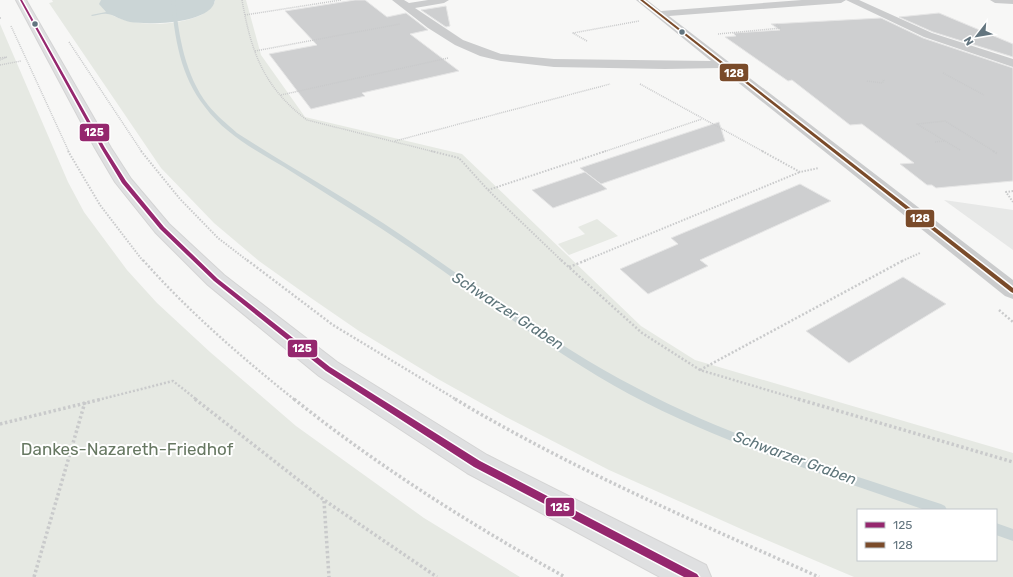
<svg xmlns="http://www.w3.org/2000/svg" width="1013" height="577" font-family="Rubik,sans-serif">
<rect width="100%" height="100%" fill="#f7f7f6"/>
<path fill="#e7e8e7" d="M944,200L1013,210V250Z"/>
<g fill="#e6e9e3" fill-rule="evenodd">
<path d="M52,0H101L104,10C126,28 175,27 201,15C206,13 211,6 215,2V0H246L261,55L305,117L462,154L641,326L695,360L1013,453V577H854L748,532L609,470L506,417L438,379L359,331L311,298L259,261L214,223L161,168L49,3L53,2ZM858,510H996V560H858Z"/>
<path d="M0,24L68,182L84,212L127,270L157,303L210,352L296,426L424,518L520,577H0Z"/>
<path d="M597,219L618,236L569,255L558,244L585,234L578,227Z"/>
</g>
<path fill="#cbd5d6" d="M101,0H215C212,24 149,25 130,22C123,21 112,14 107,14C103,13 96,16 92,16L91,15L106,12L99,4Z"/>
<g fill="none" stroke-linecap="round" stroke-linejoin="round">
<g fill="#cbd5d6" fill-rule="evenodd">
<path d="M171,0H175C179,37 185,75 208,105C216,115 227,124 237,133C291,168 348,199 401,235C478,287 554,345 637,388C733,439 838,470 941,504L945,506L947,510H925C825,475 723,444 629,394C537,344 456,276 368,220C340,202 312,185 284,167C255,150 225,134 205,107C180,76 175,38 171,0Z"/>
<path d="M996,523L1013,529V541L996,535Z"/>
</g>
</g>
<g fill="#cecfd0" stroke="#e6e6e6">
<path d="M355,0H365L387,17L406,13L428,30L410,34L459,71L362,93L365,96L311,109L269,54L317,45L285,11Z"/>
<path d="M446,6L450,26L446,27L421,10Z"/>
<path d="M939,13L1013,44V57L933,32L899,17Z"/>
<path d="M881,18L923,38L1013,68V181L936,188L932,185H927L900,164L914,163L862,124L850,125L792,80L788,81L725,37L736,36L733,33L780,30L771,24Z"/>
<path d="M719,122L725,141L601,184L580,168Z"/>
<path d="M585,172L607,189L553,208L532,190Z"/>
<path d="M800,184L831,201L700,260L708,266L648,294L620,269L678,244L671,238Z"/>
<path d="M903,277L946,304L849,363L806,331Z"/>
</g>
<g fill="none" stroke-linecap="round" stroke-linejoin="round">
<defs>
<path id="major" d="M16,0H26L111,148L131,179L169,224L224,275L337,362L487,455L706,565L711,577H660L467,473L319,376L208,285L155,232L115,182L95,148Z"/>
</defs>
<use href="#major" stroke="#d4d4d4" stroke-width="2"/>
<g stroke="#c9cacb" stroke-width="1.5" stroke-dasharray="1 1" stroke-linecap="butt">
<path d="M242,0C251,51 263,87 307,120L435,152"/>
<path d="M245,15L341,0"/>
<path d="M0,18H2"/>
<path d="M11,26L69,152"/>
<path d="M718,34L781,28L776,24"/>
<path d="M587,41L573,33L639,21"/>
<path d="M69,42L142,152"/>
<path d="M255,51L400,24"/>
<path d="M0,58L7,57L0,60"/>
<path d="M0,65L21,61"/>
<path d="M943,73L984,95"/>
<path d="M867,81L882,83L884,81L883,79"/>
<path d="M640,84L764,152"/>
<path d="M281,95L448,58"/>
<path d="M395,141L610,84"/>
<path d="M935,142L945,141"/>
<path d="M960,150L917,124L945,121L995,152"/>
<path d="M603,152L702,119"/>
</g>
<g stroke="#c9cacb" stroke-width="2" stroke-dasharray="1.5 1.5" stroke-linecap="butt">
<path d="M68,151L100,205L143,261"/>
<path d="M141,151L180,199L218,238L248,261"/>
<path d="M431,151L459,158L488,190L562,261"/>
<path d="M762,151L800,172L819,168"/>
<path d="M993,151L998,154"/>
<path d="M488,190L606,151"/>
<path d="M1013,191L1006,192L1013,202"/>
<path d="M584,261L800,172"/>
<path d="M902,261L920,253"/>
</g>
<g stroke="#c9cacb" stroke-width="2.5" stroke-dasharray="2 2" stroke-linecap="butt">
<path d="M143,260C188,311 241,357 295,400"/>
<path d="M247,260L333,325L457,400"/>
<path d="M561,260L642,333L700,370L801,400"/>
<path d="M569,267L587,260"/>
<path d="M999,310L1013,322"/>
<path d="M700,370L904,260"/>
<path d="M98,400L173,381L197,400"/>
</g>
<g stroke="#c9cacb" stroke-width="3.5" stroke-dasharray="2.5 2.5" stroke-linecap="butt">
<path d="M195,399L324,500L437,577"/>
<path d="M294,399C379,467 470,524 565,577"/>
<path d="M455,399C570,468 696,522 819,577"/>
<path d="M798,399L1013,462"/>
<path d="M0,424L102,399"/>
<path d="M324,501L329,577"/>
<path d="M34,577L85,402"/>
</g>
<g fill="#cbcccd" fill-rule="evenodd">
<path d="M392,0H404L409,3L428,0H449L444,3L415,8L463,40L501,54L554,59L711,61L636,0H647L661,11L802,0H846L841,3L669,16L1013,280V299L1005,296L720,68L665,69L554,67L501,61L480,56L455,45L428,28Z"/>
<path d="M846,0H859L932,33L1013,59V67L924,37Z"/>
<path d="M990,0H1013V4L995,3Z"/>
</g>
<use href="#major" fill="#dfe0e1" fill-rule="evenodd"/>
<defs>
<path id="bus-1" d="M20,0H22L105,148L126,181L164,227L218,279L330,367L480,461L697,574L699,577H684L474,467L326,371L214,281L160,229L122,183L101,148Z"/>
<path id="bus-2" d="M640,0H643L1013,288V293L1011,292Z"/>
</defs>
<use href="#bus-1" stroke="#fff" stroke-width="3"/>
<use href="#bus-2" stroke="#fff" stroke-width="3"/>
<use href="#bus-1" fill="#95276e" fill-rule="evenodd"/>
<use href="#bus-2" fill="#7a4b2a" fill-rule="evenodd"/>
</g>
<g fill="#63757f" stroke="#fff" stroke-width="1.5">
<circle cx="35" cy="24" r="3.5"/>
<circle cx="682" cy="32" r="3.5"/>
</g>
<g text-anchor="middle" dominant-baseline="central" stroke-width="4" stroke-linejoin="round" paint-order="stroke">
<g font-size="15" font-style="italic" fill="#5e757a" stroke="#fff">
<text transform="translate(508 311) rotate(33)">Schwarzer Graben</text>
<text transform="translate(795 458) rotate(20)">Schwarzer Graben</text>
</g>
<g font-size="17" fill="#677862" stroke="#fff">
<text x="127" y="449">Dankes-Nazareth-Friedhof</text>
</g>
</g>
<g stroke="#fff" stroke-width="1.5">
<rect x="719" y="63" width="30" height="19" rx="4" fill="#7a4b2a"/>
<rect x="79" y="123" width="31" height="19" rx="4" fill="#95276e"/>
<rect x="905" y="209" width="30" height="19" rx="4" fill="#7a4b2a"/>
<rect x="287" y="339" width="31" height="19" rx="4" fill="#95276e"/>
<rect x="545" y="497" width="30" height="20" rx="4" fill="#95276e"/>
</g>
<g font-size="11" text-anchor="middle" font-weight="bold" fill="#fff">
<text x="734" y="77">128</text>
<text x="94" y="136">125</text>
<text x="920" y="222">128</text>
<text x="302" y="352">125</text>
<text x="560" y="511">125</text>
</g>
<rect x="857" y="509" width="140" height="52" fill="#ffffff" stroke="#c1c8cc"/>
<rect x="865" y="522" width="20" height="6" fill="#95276e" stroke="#c1c8cc"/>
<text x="893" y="529" font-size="12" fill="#63757f">125</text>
<rect x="865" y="542" width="20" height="6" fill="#7a4b2a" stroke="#c1c8cc"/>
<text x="893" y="549" font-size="12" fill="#63757f">128</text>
<g transform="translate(977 36) rotate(239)" stroke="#ffffff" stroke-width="3" paint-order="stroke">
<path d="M0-3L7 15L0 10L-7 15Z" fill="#63757f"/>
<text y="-6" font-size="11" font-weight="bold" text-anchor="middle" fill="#63757f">N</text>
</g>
</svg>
